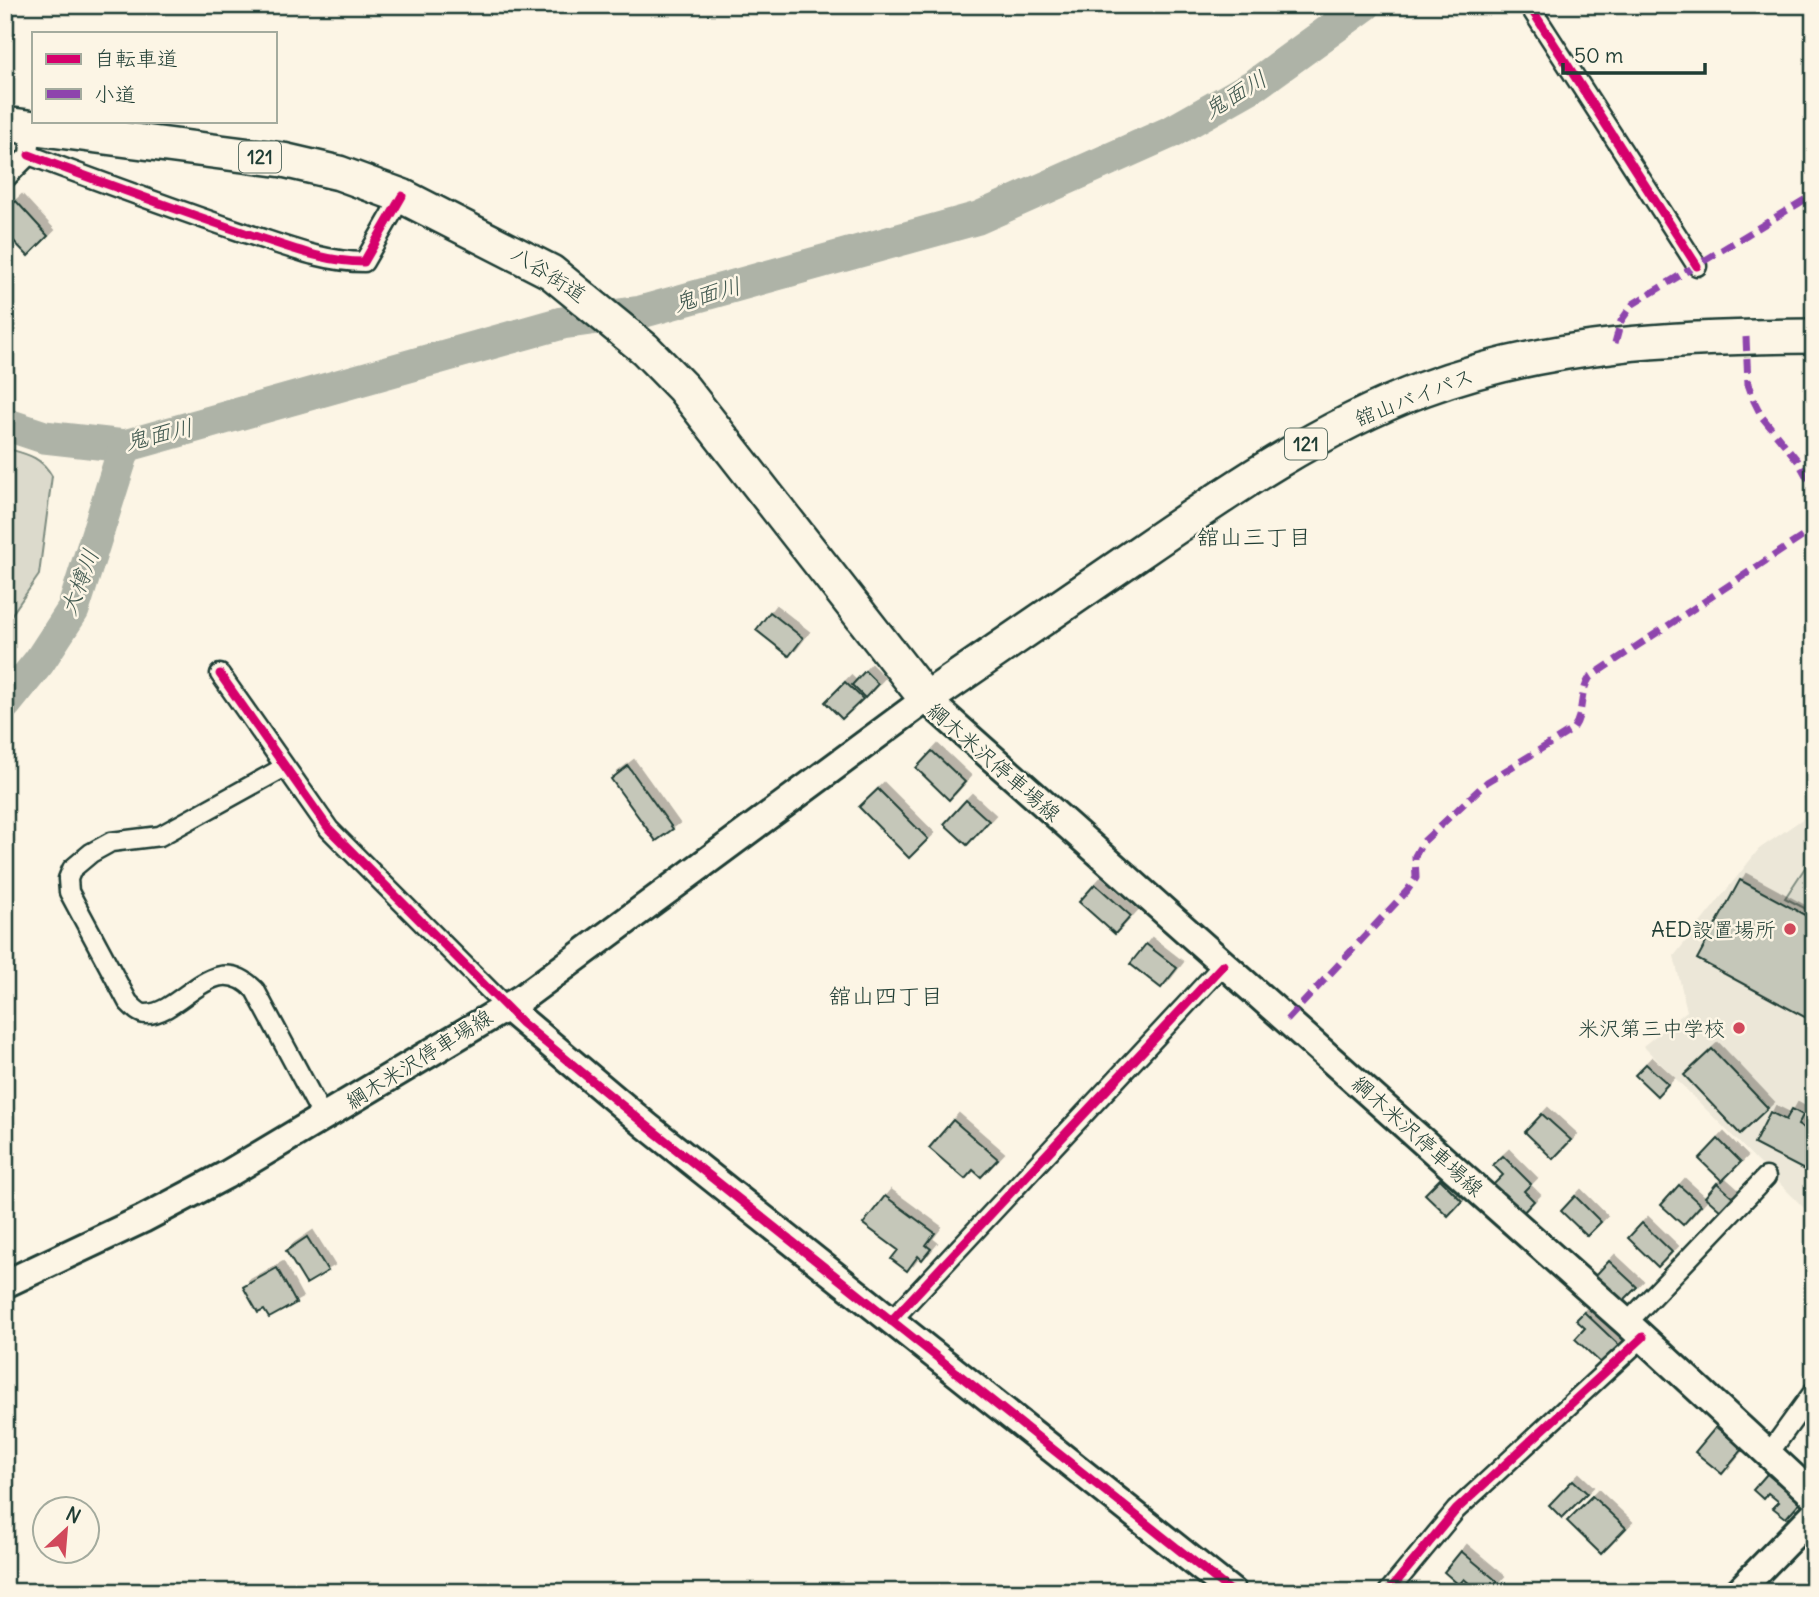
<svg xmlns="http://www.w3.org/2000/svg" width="1819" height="1597" font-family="Delius,'Klee One',sans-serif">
<defs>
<filter id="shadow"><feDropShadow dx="6" dy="-6" stdDeviation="0" flood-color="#0004"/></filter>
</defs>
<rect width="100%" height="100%" fill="#fcf5e5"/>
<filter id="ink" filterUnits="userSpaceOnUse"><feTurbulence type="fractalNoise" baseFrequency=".0143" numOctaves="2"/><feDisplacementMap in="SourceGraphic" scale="14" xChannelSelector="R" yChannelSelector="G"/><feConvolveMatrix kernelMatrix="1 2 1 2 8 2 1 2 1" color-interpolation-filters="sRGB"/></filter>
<g filter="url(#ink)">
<path fill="#ece7d8" d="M1814,811V1218L1643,1046L1687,1011L1674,956L1759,849Z"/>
<g fill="#dcdacc" stroke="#7e8c80" stroke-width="2">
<path d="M5,448C26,454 41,456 52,476L39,575L5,624Z"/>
<path d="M1814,854V913L1785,898Z"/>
</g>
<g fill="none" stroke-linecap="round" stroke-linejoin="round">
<g stroke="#aeb3a7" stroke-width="33">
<path d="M5,424L44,437L125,446L562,323L641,312L978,218L1173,131L1256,84L1365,5"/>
<path d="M5,704L39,662L73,610L125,446"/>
</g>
</g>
<g fill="#c5c7b9" stroke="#1f3d34" stroke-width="2" filter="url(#shadow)">
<path d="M16,201L48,236L28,256L5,232V211Z"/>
<path d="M770,612L803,638L789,656L756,630Z"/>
<path d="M865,671L878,684L865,698L852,685Z"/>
<path d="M845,682L863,699L842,719L825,702Z"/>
<path d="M932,751L965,782L949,800L916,768Z"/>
<path d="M628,766L673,829L656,841L611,779Z"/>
<path d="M878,789L928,839L909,858L859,807Z"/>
<path d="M966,800L989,821L967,845L944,824Z"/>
<path d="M1740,880L1814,920V1022L1697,959Z"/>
<path d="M1095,884L1131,916L1115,934L1079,902Z"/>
<path d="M1146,944L1177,968L1161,988L1130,964Z"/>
<path d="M1712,1049L1768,1108L1740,1134L1684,1075Z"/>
<path d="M1646,1064L1668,1084L1657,1096L1635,1075Z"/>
<path d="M1792,1109L1803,1115L1798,1125L1814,1134V1175L1754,1144L1770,1112L1786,1120Z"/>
<path d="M1542,1114L1571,1140L1553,1159L1525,1132Z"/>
<path d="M953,1120L998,1159L981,1177L973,1170L965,1179L929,1148Z"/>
<path d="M1718,1139L1741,1162L1722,1181L1699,1159Z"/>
<path d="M1503,1156L1531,1184L1524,1191L1534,1201L1520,1216L1491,1187L1503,1175L1493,1165Z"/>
<path d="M1440,1179L1462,1201L1448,1216L1425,1194Z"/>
<path d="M1717,1183L1734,1198L1722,1212L1705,1197Z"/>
<path d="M1679,1185L1701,1205L1683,1225L1661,1205Z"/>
<path d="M885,1196L935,1233L926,1245L931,1249L922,1260L918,1256L907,1271L891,1259L898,1250L863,1224Z"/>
<path d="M1575,1196L1601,1222L1587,1236L1561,1211Z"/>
<path d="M1642,1223L1672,1252L1658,1267L1628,1238Z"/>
<path d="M307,1237L328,1271L306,1284L286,1251Z"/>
<path d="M1609,1261L1637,1287L1622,1302L1595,1276Z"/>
<path d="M277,1268L296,1303L269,1318L264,1310L258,1313L243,1287Z"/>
<path d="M1584,1312L1620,1346L1602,1364L1575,1339L1585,1328L1576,1320Z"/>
<path d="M1716,1427L1743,1449L1722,1474L1695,1452Z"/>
<path d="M1767,1474L1800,1502L1786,1518L1773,1508L1779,1502L1768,1493L1763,1499L1753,1490Z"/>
<path d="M1573,1480L1587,1493L1562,1518L1549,1505Z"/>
<path d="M1592,1496L1626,1528L1601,1554L1567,1521Z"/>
<path d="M1461,1551L1498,1582L1489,1592H1479L1464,1579L1459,1585L1444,1572Z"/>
</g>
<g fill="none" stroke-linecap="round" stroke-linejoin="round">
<defs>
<g id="street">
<path d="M1532,5L1530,7L1697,266"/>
<path d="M29,155C101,182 172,208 245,233C283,245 323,262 364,262L402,196"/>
<path d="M5,179L29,155L30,144"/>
<path d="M220,674L329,829L505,1006"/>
<path d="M283,768L160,836L111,842L91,853L72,869L68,879L69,892L128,1002C133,1007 139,1014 146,1014C183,1014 213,947 255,990L324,1119"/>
<path d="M891,1321L1223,965"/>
<path d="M1627,1323L1766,1177"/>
<path d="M1770,1452L1814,1391"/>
<path d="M1388,1592L1456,1510L1643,1337"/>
</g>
<g id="secondary">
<path d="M505,1006L647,1126L1232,1592"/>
<path d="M5,1284L143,1219L226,1175L522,998L926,699L1627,1323L1814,1496"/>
<path d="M1738,1592L1814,1514"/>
</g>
<path id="highway" d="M5,124L283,160L339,173L402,196L551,272L645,349L683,388L926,699C997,650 1069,601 1140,552C1230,490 1320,428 1423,389C1549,342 1681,337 1814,336"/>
</defs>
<use href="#street" stroke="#1f3d34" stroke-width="23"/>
<use href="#secondary" stroke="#1f3d34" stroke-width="32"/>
<use href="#highway" stroke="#1f3d34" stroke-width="38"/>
<use href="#street" stroke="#fcf5e5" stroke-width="18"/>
<use href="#secondary" stroke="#fcf5e5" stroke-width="26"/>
<use href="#highway" stroke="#fcf5e5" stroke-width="33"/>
<g stroke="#8e44ad" stroke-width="7" stroke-dasharray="14 7" stroke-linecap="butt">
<path d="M1746,337L1748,384L1754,401L1762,417L1798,461L1814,490"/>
<path d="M1615,343L1621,321L1633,304L1814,194"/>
<path d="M1287,1020L1407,891L1416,878L1415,856L1423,842L1487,782L1572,730C1585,715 1578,695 1590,677L1814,529"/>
</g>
<defs>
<g id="cycleway">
<path d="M1532,5L1530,7L1697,266"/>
<path d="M29,155C101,182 172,208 245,233C283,245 323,262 364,262L402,196"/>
<path d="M220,674L329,829L522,1023L647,1126L1232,1592"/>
<path d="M891,1321L1223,965"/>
<path d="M1388,1592L1456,1510L1643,1337"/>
</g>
</defs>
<use href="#cycleway" stroke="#fcf5e5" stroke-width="13"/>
<use href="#cycleway" stroke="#d6006c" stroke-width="9"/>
</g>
</g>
<g fill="#d1495b" stroke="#fcf5e5" stroke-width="2.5">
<circle cx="1790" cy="929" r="7"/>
<circle cx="1739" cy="1028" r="7"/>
</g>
<g text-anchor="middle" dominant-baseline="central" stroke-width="5" stroke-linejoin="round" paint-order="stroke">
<g fill="#fcf5e5" stroke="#617469" stroke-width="2">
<rect x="239" y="141.5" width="42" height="31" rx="5"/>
<rect x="1285" y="428.5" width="42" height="31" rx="5"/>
</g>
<g font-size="19" font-weight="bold" fill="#1f3d34">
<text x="260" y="157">121</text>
<text x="1306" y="444">121</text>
</g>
<g font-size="21" fill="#1f3d34" stroke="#fcf5e5">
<text transform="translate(549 274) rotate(33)">八谷街道</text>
<text transform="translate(1414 397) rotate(-21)">舘山バイパス</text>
<text transform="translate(994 762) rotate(41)">綱木米沢停車場線</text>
<text transform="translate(419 1059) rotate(-32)">綱木米沢停車場線</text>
<text transform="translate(1418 1136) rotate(42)">綱木米沢停車場線</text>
</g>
<g font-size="21" fill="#1f3d34" stroke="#fcf5e5" text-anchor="end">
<text x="1776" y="929">AED設置場所</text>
<text x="1725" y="1028">米沢第三中学校</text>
</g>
<g font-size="23" font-style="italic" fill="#435a51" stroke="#fcf5e5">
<text transform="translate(1235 94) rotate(-31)">鬼面川</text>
<text transform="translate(707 294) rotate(-16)">鬼面川</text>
<text transform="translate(159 434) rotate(-13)">鬼面川</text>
<text transform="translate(79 582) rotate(-69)">大樽川</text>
</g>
<g font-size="23" fill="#1f3d34" stroke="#fcf5e5">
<text x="1254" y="536">舘山三丁目</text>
<text x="886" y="995">舘山四丁目</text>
</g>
</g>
<rect width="1819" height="1597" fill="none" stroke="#fcf5e5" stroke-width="28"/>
<rect x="14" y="14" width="1791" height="1569" fill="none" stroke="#1f3d34" stroke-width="2.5" filter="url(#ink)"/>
<rect x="32" y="32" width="245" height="91" fill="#fcf5e5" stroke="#a4ab9e" stroke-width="2"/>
<rect x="46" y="54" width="35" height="10" fill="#d6006c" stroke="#a4ab9e" stroke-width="2"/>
<text x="94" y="66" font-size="21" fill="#1f3d34">自転車道</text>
<rect x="46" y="89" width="35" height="10" fill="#8e44ad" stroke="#a4ab9e" stroke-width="2"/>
<text x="94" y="102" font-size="21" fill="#1f3d34">小道</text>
<g transform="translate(66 1530) rotate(26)"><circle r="33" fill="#fcf5e5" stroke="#a4ab9e" stroke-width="2"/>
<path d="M0-5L12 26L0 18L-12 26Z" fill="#d1495b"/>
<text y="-10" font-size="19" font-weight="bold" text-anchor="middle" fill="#1f3d34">N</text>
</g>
<path d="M1563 63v10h142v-10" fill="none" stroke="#1f3d34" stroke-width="3.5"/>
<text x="1574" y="63" font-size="21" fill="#1f3d34" stroke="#fcf5e5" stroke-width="5" paint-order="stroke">50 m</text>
</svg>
